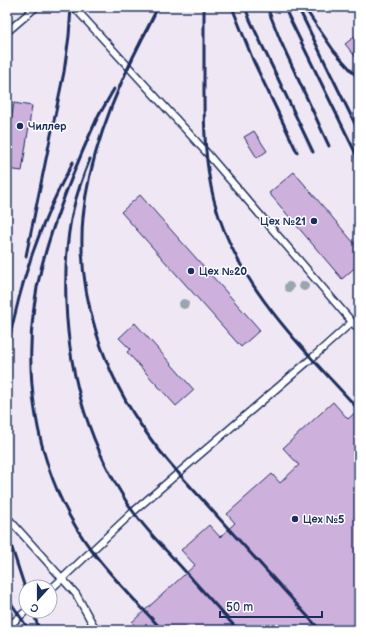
<svg xmlns="http://www.w3.org/2000/svg" width="366" height="637" font-family="'Balsamiq Sans',sans-serif">
<rect width="100%" height="100%" fill="#fff"/>
<filter id="ink" filterUnits="userSpaceOnUse"><feTurbulence type="fractalNoise" baseFrequency=".025" numOctaves="2"/><feDisplacementMap in="SourceGraphic" scale="8" xChannelSelector="R" yChannelSelector="G"/><feConvolveMatrix kernelMatrix="1 2 1 2 8 2 1 2 1" color-interpolation-filters="sRGB"/></filter>
<g filter="url(#ink)">
<path fill="#f0e7f5" fill-rule="evenodd" d="M7,7H359V630H7ZM26,587H50V611H26Z"/>
<g fill="#ceb0dd" stroke="#1b2f5e">
<path d="M359,33V61L345,44Z"/>
<path d="M14,103L32,106L22,171L7,169V145Z"/>
<path d="M254,131L267,151L257,158L244,137Z"/>
<path d="M294,172L359,249V264L342,279L269,193Z"/>
<path d="M140,195L260,330L241,347L121,212Z"/>
<path d="M135,323L194,390L176,406L127,352L130,349L119,338Z"/>
<path d="M333,402L348,419L359,409V630H138L132,622L195,565L181,550L209,525L220,537L235,523L227,514L272,474L280,483L299,465L283,448Z"/>
</g>
<g fill="none" stroke-linecap="round" stroke-linejoin="round">
<defs>
<g id="lane">
<path d="M74,7L206,152L359,330"/>
<path d="M7,32L36,7"/>
<path d="M7,517L76,594L96,630"/>
<path d="M50,590L133,512L312,358L352,322"/>
<path d="M7,628L26,611"/>
</g>
</defs>
<use href="#lane" stroke="#1b2f5e" stroke-width="9"/>
<use href="#lane" stroke="#fff" stroke-width="6"/>
<g stroke="#1b2f5e" stroke-width="3">
<path d="M204,7C204,35 204,64 204,92C204,128 205,165 214,200C236,285 302,347 359,410"/>
<path d="M232,7L253,60L297,152"/>
<path d="M245,7L250,20L313,152"/>
<path d="M267,7L281,42L329,146"/>
<path d="M284,7L359,160"/>
<path d="M298,7L359,132"/>
<path d="M304,7L334,51L359,79"/>
<path d="M146,31C117,87 89,154 83,217C76,295 104,376 150,438C170,466 195,491 218,517C252,555 286,592 320,630"/>
<path d="M144,35L158,7"/>
<path d="M100,112C77,162 56,212 42,265C18,360 32,471 92,551C113,579 139,604 162,630"/>
<path d="M98,117L114,89"/>
<path d="M90,159C83,176 77,193 73,210C66,240 65,272 66,303C69,378 90,448 132,510C144,527 159,543 173,558C195,582 216,606 238,630"/>
<path d="M26,256L64,72L69,36L71,7"/>
<path d="M7,350C21,281 39,224 73,162"/>
<path d="M7,533L26,591"/>
<path d="M7,597L29,630"/>
<path d="M33,611L39,630"/>
</g>
</g>
<g fill="#98a6b0">
<circle cx="304" cy="286" r="5"/>
<circle cx="289" cy="287" r="5"/>
<circle cx="184" cy="304" r="5"/>
</g>
</g>
<g fill="#1b2f5e" stroke="#fff" stroke-width="1.5">
<circle cx="20" cy="126" r="4"/>
<circle cx="314" cy="221" r="4"/>
<circle cx="191" cy="271" r="4"/>
<circle cx="295" cy="519" r="4"/>
</g>
<g text-anchor="middle" dominant-baseline="central" stroke-width="3" stroke-linejoin="round" paint-order="stroke">
<g font-size="11" font-weight="bold" fill="#1b2f5e" stroke="#fff" text-anchor="start">
<text x="28" y="126">Чиллер</text>
<text x="306" y="221" text-anchor="end">Цех №21</text>
<text x="199" y="271">Цех №20</text>
<text x="303" y="519">Цех №5</text>
</g>
</g>
<rect width="366" height="637" fill="none" stroke="#fff" stroke-width="24"/>
<rect x="12" y="12" width="342" height="613" fill="none" stroke="#1b2f5e" stroke-width="1.5" filter="url(#ink)"/>
<g transform="translate(38 599) rotate(201)"><circle r="19" fill="#ffffff" stroke="#a4acbf"/>
<path d="M0-3L7 15L0 10L-7 15Z" fill="#1b2f5e"/>
<text y="-6" font-size="11" font-weight="bold" text-anchor="middle" fill="#1b2f5e">С</text>
</g>
<path d="M220 611v6h102v-6" fill="none" stroke="#1b2f5e" stroke-width="2"/>
<text x="226" y="611" font-size="12" fill="#1b2f5e" stroke="#ffffff" stroke-width="3" paint-order="stroke">50 m</text>
</svg>
